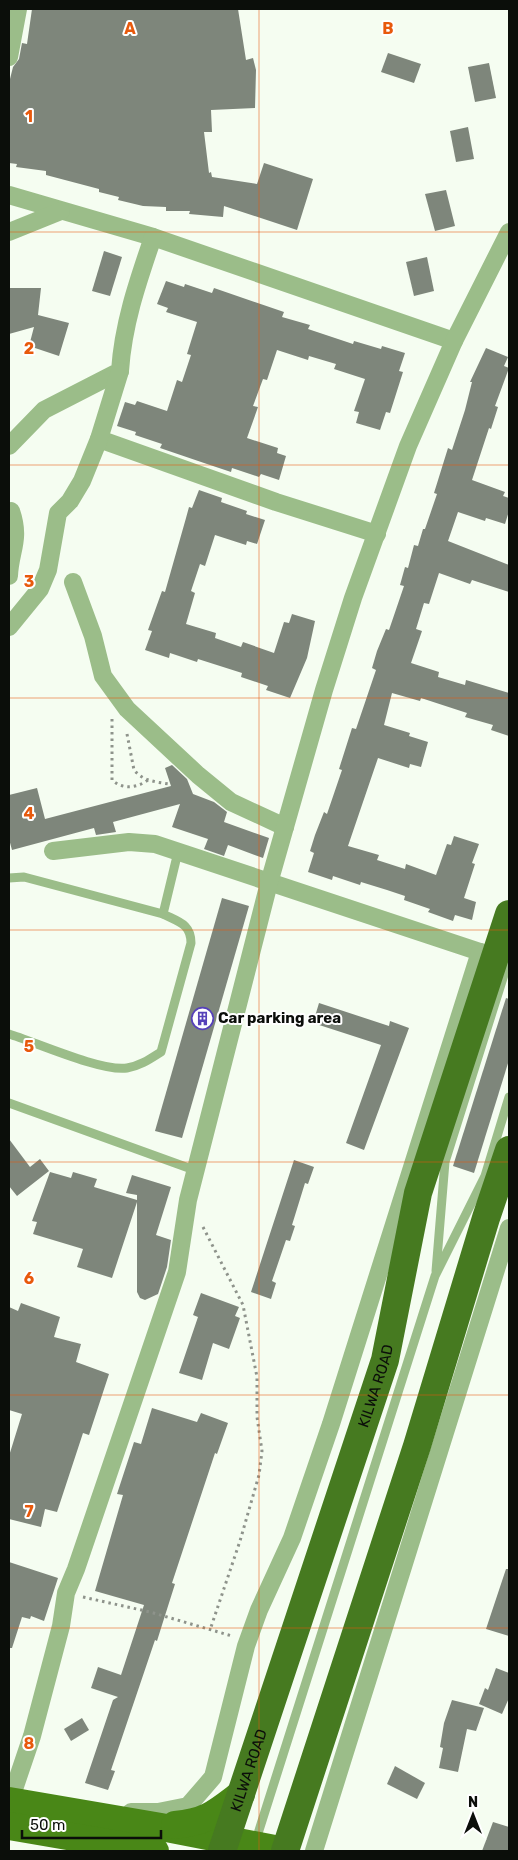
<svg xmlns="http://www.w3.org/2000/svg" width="518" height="1860" font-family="Rubik,sans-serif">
<rect width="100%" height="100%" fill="#f5fdf1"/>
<g fill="#7e867b">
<path d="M32,9H238L246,60L253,58L256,70L255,108L211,110L212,132H204L209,173L211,172L212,177L257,184L264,163L313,179L297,230L224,206L223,217L189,214L190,211H166V207L143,206L118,200L119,197L99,192V189L46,175V171L16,167L17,164L9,163V83L13,67L19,59L22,43L27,44Z"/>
<path d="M388,53L421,64L414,83L381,72Z"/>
<path d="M489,63L496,98L475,102L468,67Z"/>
<path d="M468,127L474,159L456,162L450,131Z"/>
<path d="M446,190L455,226L435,231L425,194Z"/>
<path d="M104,251L122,257L110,296L92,291Z"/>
<path d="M427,257L434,291L414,296L406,262Z"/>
<path d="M166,281L184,287L185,284L212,293L214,288L284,312L282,317L310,325L308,329L353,344L354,341L381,349L382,346L405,353L399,371L403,372L390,413L386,412L380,430L356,423L359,412L354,411L365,379L334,369L336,364L309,356L308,360L277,350L267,380L263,379L253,406L258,407L247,438L278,448L277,453L286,456L279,480L261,474L259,477L232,468L231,472L207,464L160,448L162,444L135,435L136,432L117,426L125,402L135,405L137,401L167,411L177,380L182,382L191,355L187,354L197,322L166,312L168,308L157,304Z"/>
<path d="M9,288H41L38,315L69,323L59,356L29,346L34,327L9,334Z"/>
<path d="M486,348L508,357L504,366L509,368L495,406L498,407L491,429L489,428L472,480L505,492L503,496L509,498V511L505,524L486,518L485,521L458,512L448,541L509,565V592L472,580L470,584L439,573L429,604L424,603L416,629L422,631L411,663L439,672L438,677L465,685L466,680L509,693V736L491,730L493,725L465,717L467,713L421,698L420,701L392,693L384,725L410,733L409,736L428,742L421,767L410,764L409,768L378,758L348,846L379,855L377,860L405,869L406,864L436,875L447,844L451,845L454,836L479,844L472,863L475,864L464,898L476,902L472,920L455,915L453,921L428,912L430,909L404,900L405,896L387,890L361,882L360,885L333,876L332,880L308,872L314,853L310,851L315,835L324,812L327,814L342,770L339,769L352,728L356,729L376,670L372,668L377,651L386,629L389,630L404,586L400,585L405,567L408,568L414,545L418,546L423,529H425L437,494L434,493L448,448L452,450L465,410L472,382H470Z"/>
<path d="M199,490L222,498L221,502L247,511L246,514L265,520L257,544L247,541L246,545L215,535L205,566L200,564L191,591L195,593L186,624L216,633L215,638L241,647L243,642L274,653L284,622L289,623L292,614L315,621L307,658L290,698L266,690L268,686L241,677L242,673L198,659L197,662L170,653L169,658L145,650L152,631L148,630L162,591L165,592L186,518L189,507L192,508Z"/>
<path d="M172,765L187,779L193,794L214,802L227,812L224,822L269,838L263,858L228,845L224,856L204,849L208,839L172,827L180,804L113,822L116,832L96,835L94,828L12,850L9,839V795L37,788L45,819L171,786L165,768Z"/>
<path d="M222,898L249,906L182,1138L155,1131Z"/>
<path d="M506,998L509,999V1060L474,1173L453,1166Z"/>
<path d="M319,1003L389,1026L390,1021L409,1028L364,1150L346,1143L381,1045L313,1023Z"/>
<path d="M9,1139L30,1167L40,1159L49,1171L17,1196L9,1186Z"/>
<path d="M294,1160L314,1167L308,1184L305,1183L292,1225L295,1226L290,1241L286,1240L272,1281L276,1283L271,1299L251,1292Z"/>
<path d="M50,1172L71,1178L73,1172L97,1179L94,1187L137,1200V1195L126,1193L132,1175L171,1187L156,1235L171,1240L167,1267L158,1294L145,1300L140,1298L137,1292V1202L112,1278L77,1267L83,1249L33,1234L37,1222L32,1221Z"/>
<path d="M201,1293L239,1307L235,1316L240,1318L229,1349L213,1343L202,1380L179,1373L198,1317L193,1315Z"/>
<path d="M21,1303L60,1317L54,1337L81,1344L76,1362L109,1374L89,1435L83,1433L57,1512L45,1509L41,1527L9,1519V1456L22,1414L9,1410V1307L18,1311Z"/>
<path d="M152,1408L197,1422L201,1413L228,1423L217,1454L215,1453L172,1583L175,1584L162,1625L157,1641L155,1640L111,1770L115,1771L108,1790L85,1783L113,1700L118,1697L91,1688L98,1667L121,1675L144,1605L95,1591L123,1495L117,1494L134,1442L141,1444Z"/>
<path d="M9,1562L58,1578L44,1621L31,1616L30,1619L22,1617L12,1648H9Z"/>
<path d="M506,1569H509V1636L486,1629Z"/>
<path d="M496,1668L509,1673V1698L502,1714L479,1704L485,1688L488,1690Z"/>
<path d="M452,1700L484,1708L476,1731L467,1729L458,1772L439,1768L443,1748L440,1747L444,1723Z"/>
<path d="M82,1718L89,1730L71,1741L64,1729Z"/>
<path d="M395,1766L425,1783L417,1799L387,1784Z"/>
<path d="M493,1822L509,1827V1851H482Z"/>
</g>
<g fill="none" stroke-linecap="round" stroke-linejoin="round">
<g stroke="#8e938b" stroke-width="3" stroke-dasharray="2.5 4" stroke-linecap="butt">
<path d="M112,719V780C123,790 137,788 148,780"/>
<path d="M127,734L134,770C143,781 156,782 169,784"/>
<path d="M203,1227L243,1305L257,1377V1417L262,1451L259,1475L240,1541L210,1630"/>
<path d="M83,1597L150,1612L232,1636"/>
</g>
<g stroke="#9bbd89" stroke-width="9">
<path d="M9,878L24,877L163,914"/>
<path d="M9,1034C35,1042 102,1072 127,1068C140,1066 150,1059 161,1052L191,943C191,924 179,922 163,914L178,852"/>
<path d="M9,1103L197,1171"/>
<path d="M436,1271L445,1162L508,962"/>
<path d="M255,1843L435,1276L485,1176L509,1097"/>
</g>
<g stroke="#9bbd89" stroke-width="18">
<path d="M9,57L18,9"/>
<path d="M9,195L153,237L454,341"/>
<path d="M9,232L61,211"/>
<path d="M99,439L276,502L377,534"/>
<path d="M9,446L44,410L120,371C123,324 138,281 153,237"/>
<path d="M9,576C10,550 21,540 11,511"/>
<path d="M73,582L93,636L103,676L127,709L198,775L231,802L285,827"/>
<path d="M9,627L40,589L48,570L58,513L70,501L82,481L99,439L120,371"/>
<path d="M53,851L129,842L155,844L480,952"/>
<path d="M10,1801L32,1736L61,1626L66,1593L76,1569L177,1272L188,1200L269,883L324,690L353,598L408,446L454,341L509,232"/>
<path d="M131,1812H158L188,1806L213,1777L246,1646L259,1610L292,1538L331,1424L480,952L497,957L507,964"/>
<path d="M314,1851L509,1228"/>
</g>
<g stroke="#498717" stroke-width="28">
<path d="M9,1801L161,1827L285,1851"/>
<path d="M175,1825C207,1822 216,1813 241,1794"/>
<path d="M9,1826L155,1851"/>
</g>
<g stroke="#467a20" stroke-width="28">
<path id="s1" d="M222,1851L385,1360L418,1193L509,914"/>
<path d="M285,1851L417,1446L486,1218L509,1150"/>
</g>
</g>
<path fill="none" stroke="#e8590c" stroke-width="1" stroke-opacity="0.55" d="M259,9V1851M9,232H509M9,465H509M9,698H509M9,930H509M9,1162H509M9,1395H509M9,1628H509"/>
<defs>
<symbol id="building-ring" viewBox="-11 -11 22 22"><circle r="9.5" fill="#fff" stroke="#5641b9" stroke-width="1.5"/><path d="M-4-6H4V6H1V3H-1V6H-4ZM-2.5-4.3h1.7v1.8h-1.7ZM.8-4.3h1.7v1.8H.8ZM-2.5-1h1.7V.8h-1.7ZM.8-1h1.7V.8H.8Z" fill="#5641b9"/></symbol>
</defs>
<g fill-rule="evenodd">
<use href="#building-ring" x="190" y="1006" width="25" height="25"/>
</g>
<g text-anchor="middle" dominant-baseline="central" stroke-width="4" stroke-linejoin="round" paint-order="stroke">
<g font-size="15" font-weight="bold" fill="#0b0e0a" stroke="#fff" text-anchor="start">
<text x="218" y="1018">Car parking area</text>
</g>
<g font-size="15" fill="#0b0e0a" stroke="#fff">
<text stroke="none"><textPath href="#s1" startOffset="490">KILWA ROAD</textPath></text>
<text stroke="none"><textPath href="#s1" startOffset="85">KILWA ROAD</textPath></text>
</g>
</g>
<g font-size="16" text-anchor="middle" font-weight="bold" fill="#e8590c" stroke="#fff" stroke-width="4" stroke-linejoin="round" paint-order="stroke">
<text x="130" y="34">A</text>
<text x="388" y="34">B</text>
<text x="29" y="122">1</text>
<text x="29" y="354">2</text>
<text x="29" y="587">3</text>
<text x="29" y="819">4</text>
<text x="29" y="1052">5</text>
<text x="29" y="1284">6</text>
<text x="29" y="1517">7</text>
<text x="29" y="1749">8</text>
</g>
<rect width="518" height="1860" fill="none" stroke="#0b0e0a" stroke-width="20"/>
<g transform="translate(473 1815)" stroke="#ffffff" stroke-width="4" paint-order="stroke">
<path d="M0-4L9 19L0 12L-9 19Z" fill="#0b0e0a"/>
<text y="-8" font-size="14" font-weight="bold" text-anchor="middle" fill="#0b0e0a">N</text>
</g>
<path d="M22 1830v8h139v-8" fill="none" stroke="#0b0e0a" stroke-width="2.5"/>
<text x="30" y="1830" font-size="15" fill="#0b0e0a" stroke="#ffffff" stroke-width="4" paint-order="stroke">50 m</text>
</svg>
